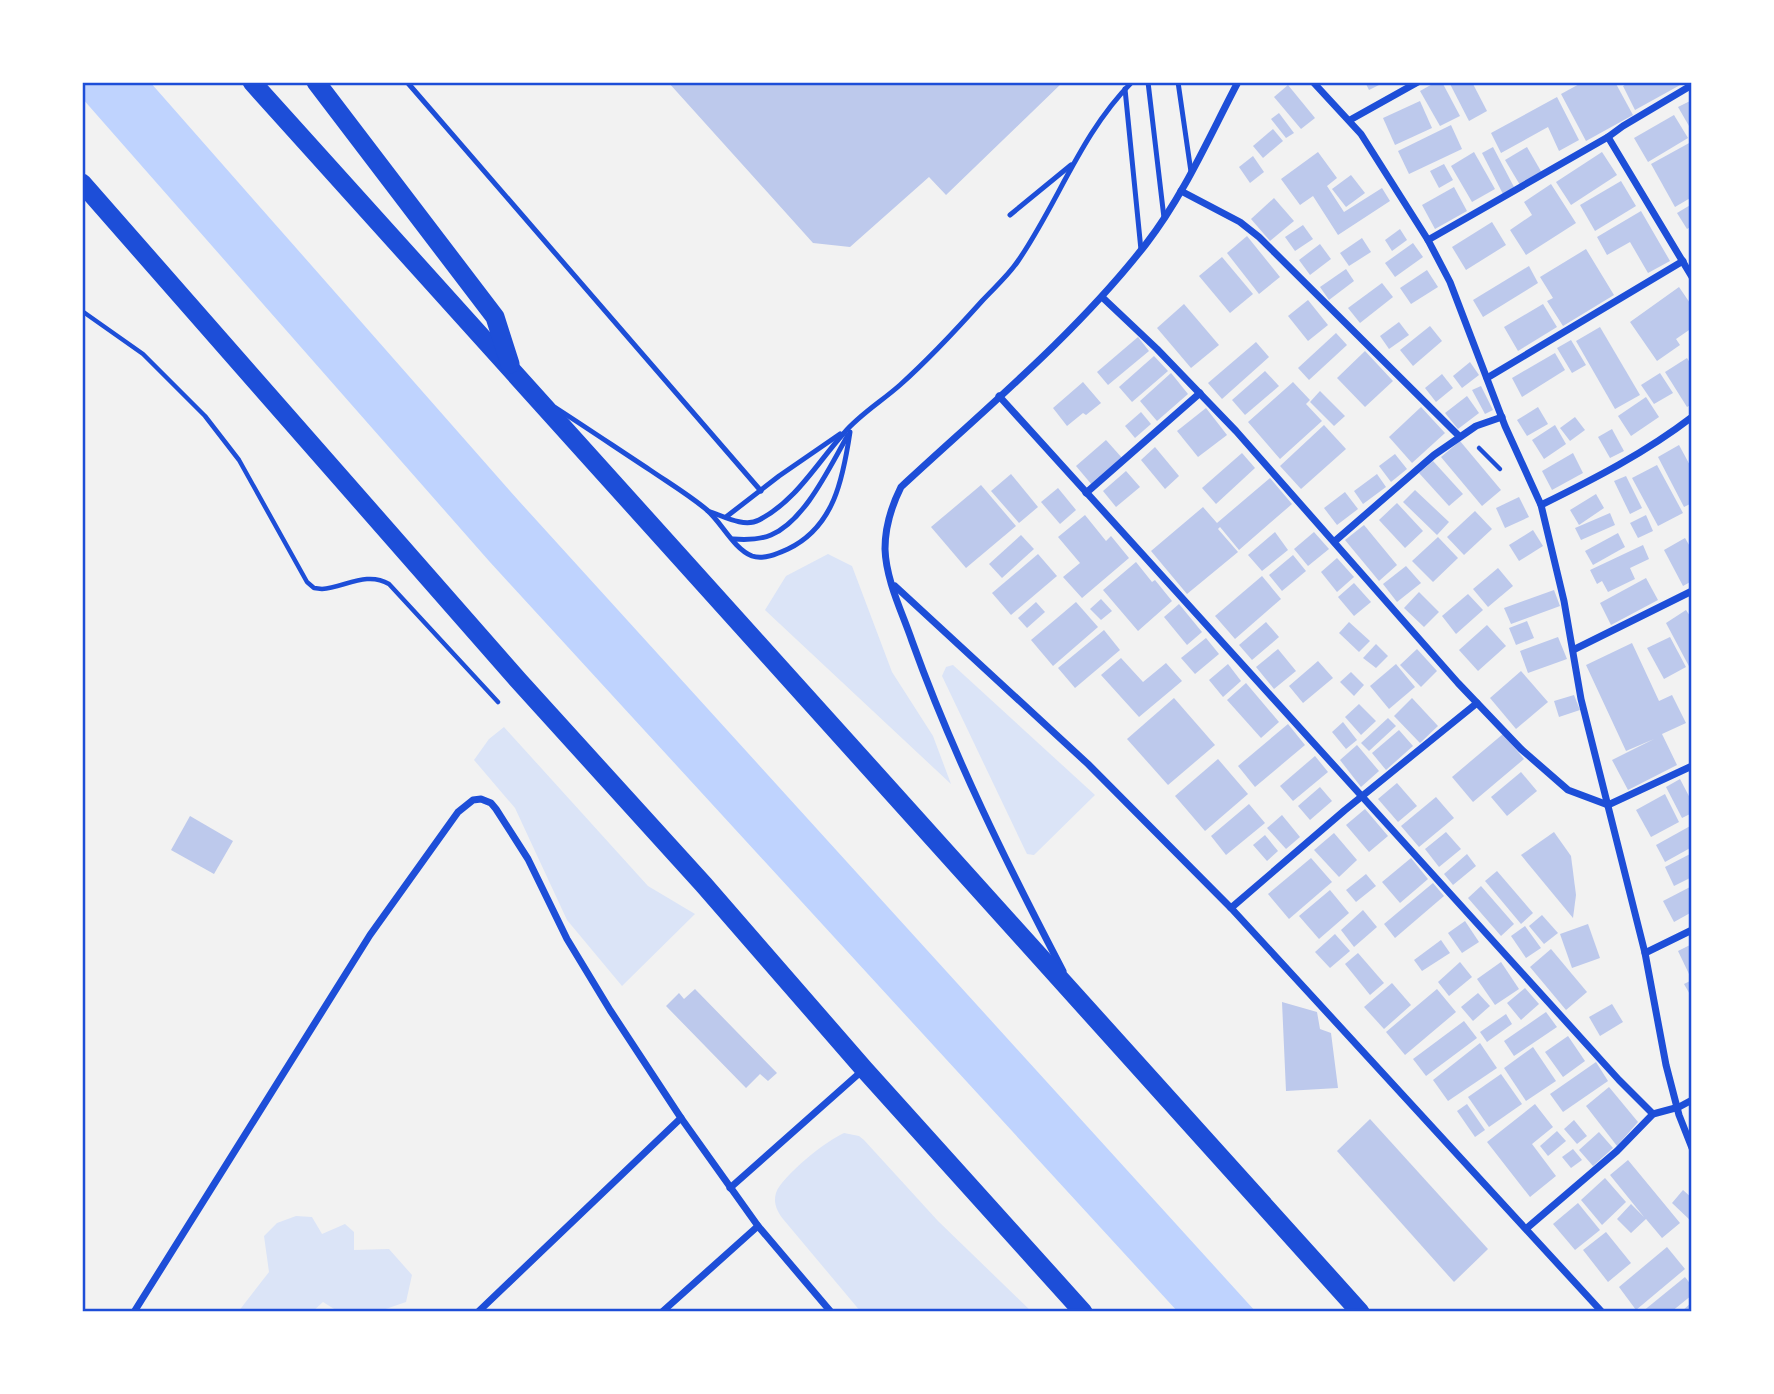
<svg xmlns="http://www.w3.org/2000/svg" width="1774" height="1394" font-family="'Public Sans',sans-serif">
<rect width="100%" height="100%" fill="#f2f2f2"/>
<g fill="#dbe4f7">
<path d="M828,554L852,566L892,672L933,736L951,784L765,610L786,576Z"/>
<path d="M953,665L1095,795L1034,855L1027,854L1025,850L942,676L946,667Z"/>
<path d="M504,727L648,886L695,914L622,986L567,920L515,808L474,760L489,739Z"/>
<path d="M844,1133L859,1136L864,1140L938,1221L1032,1312H861L783,1219C777,1211 773,1203 776,1193C782,1176 827,1140 844,1133Z"/>
<path d="M296,1216L312,1217L322,1234L345,1224L354,1232V1250L389,1249L412,1275L406,1302L377,1312H339L323,1302L312,1312H238L269,1272L264,1236L277,1223Z"/>
</g>
<path fill="#bfd3fe" d="M82,82H150L518,500L1256,1312H1178L489,561L82,98Z"/>
<g fill="#bdc9ec">
<path d="M668,82H1063L946,195L929,177L850,247L813,243Z"/>
<path d="M1365,82H1385L1369,90Z"/>
<path d="M1436,82H1442L1460,116L1440,126L1420,91Z"/>
<path d="M1449,82H1472L1487,111L1469,121Z"/>
<path d="M1583,82H1615L1633,115L1586,141L1561,94Z"/>
<path d="M1630,82H1681L1682,84L1635,110L1623,86Z"/>
<path d="M1288,85L1315,118L1301,129L1274,97Z"/>
<path d="M1557,97L1579,140L1559,151L1548,127L1501,153L1491,133Z"/>
<path d="M1692,100V125L1689,126L1678,107Z"/>
<path d="M1420,101L1432,128L1395,145L1383,118Z"/>
<path d="M1279,113L1294,133L1286,138L1271,119Z"/>
<path d="M1674,115L1688,138L1648,162L1634,138Z"/>
<path d="M1451,125L1462,149L1409,174L1398,151Z"/>
<path d="M1273,129L1283,141L1263,158L1253,146Z"/>
<path d="M1691,142L1692,197L1675,207L1651,164Z"/>
<path d="M1493,147L1514,187L1503,194L1482,153Z"/>
<path d="M1527,147L1542,173L1520,185L1505,160Z"/>
<path d="M1318,152L1337,178L1327,186L1344,212L1382,188L1390,201L1338,235L1313,196L1300,205L1281,179Z"/>
<path d="M1474,152L1495,189L1472,202L1451,166Z"/>
<path d="M1602,152L1617,175L1571,205L1556,182Z"/>
<path d="M1253,156L1264,172L1250,183L1239,167Z"/>
<path d="M1444,164L1453,180L1439,188L1430,171Z"/>
<path d="M1351,175L1365,193L1346,207L1332,189Z"/>
<path d="M1621,181L1636,206L1595,231L1580,205Z"/>
<path d="M1551,184L1576,223L1526,255L1510,230L1532,215L1524,202Z"/>
<path d="M1454,187L1467,211L1435,229L1422,205Z"/>
<path d="M1274,198L1294,221L1270,241L1251,219Z"/>
<path d="M1692,204V226L1687,229L1677,213Z"/>
<path d="M1641,211L1670,261L1648,273L1630,242L1607,255L1597,237Z"/>
<path d="M1492,222L1506,245L1466,270L1452,247Z"/>
<path d="M1303,225L1313,239L1295,251L1285,237Z"/>
<path d="M1400,229L1407,240L1392,251L1385,240Z"/>
<path d="M1247,236L1280,277L1259,294L1227,253Z"/>
<path d="M1362,238L1371,252L1349,266L1340,253Z"/>
<path d="M1413,243L1423,257L1395,277L1385,263Z"/>
<path d="M1320,244L1331,259L1310,275L1299,260Z"/>
<path d="M1586,249L1614,295L1563,326L1547,301L1553,298L1540,277Z"/>
<path d="M1222,257L1253,294L1230,313L1199,276Z"/>
<path d="M1529,266L1538,283L1483,317L1473,300Z"/>
<path d="M1346,269L1354,281L1329,300L1320,287Z"/>
<path d="M1427,270L1438,287L1411,304L1400,288Z"/>
<path d="M1382,283L1393,297L1360,323L1348,308Z"/>
<path d="M1679,287L1692,306V328L1676,339L1680,345L1657,361L1630,322Z"/>
<path d="M1308,300L1328,325L1308,341L1288,316Z"/>
<path d="M1184,304L1219,345L1191,368L1157,328Z"/>
<path d="M1543,304L1557,327L1518,351L1504,327Z"/>
<path d="M1399,322L1409,335L1389,349L1380,336Z"/>
<path d="M1430,326L1442,341L1413,366L1400,350Z"/>
<path d="M1600,327L1640,395L1615,409L1576,341Z"/>
<path d="M1336,333L1347,345L1309,380L1298,368Z"/>
<path d="M1138,337L1149,351L1108,385L1097,372Z"/>
<path d="M1571,340L1586,365L1572,373L1557,348Z"/>
<path d="M1256,342L1269,357L1222,399L1208,383Z"/>
<path d="M1365,351L1393,381L1365,407L1337,378Z"/>
<path d="M1555,353L1565,370L1522,397L1512,378Z"/>
<path d="M1154,356L1168,371L1132,402L1119,387Z"/>
<path d="M1687,358L1692,366V404L1687,407L1665,372Z"/>
<path d="M1470,362L1479,375L1462,388L1453,376Z"/>
<path d="M1265,371L1279,386L1245,415L1232,400Z"/>
<path d="M1171,373L1188,394L1157,421L1140,401Z"/>
<path d="M1660,373L1673,393L1654,404L1641,385Z"/>
<path d="M1442,374L1453,388L1436,402L1425,388Z"/>
<path d="M1083,382L1101,403L1086,415L1083,413L1067,426L1053,408Z"/>
<path d="M1293,382L1310,400L1306,404L1322,421L1280,459L1248,422Z"/>
<path d="M1481,386L1493,410L1485,414L1472,390Z"/>
<path d="M1320,391L1345,416L1334,426L1310,402Z"/>
<path d="M1467,396L1479,413L1458,429L1445,413Z"/>
<path d="M1646,397L1659,417L1631,436L1618,416Z"/>
<path d="M1421,407L1445,433L1412,463L1389,437Z"/>
<path d="M1538,407L1548,424L1527,436L1517,420Z"/>
<path d="M1206,408L1227,435L1198,457L1177,431Z"/>
<path d="M1141,412L1151,424L1135,438L1125,426Z"/>
<path d="M1575,417L1585,430L1570,441L1560,428Z"/>
<path d="M1324,425L1346,449L1301,489L1280,466Z"/>
<path d="M1555,425L1566,444L1544,459L1532,440Z"/>
<path d="M1612,429L1624,451L1610,458L1598,437Z"/>
<path d="M1106,440L1123,459L1092,485L1076,466Z"/>
<path d="M1460,441L1501,490L1482,506L1441,457Z"/>
<path d="M1679,445L1692,469V503L1684,507L1658,457Z"/>
<path d="M1155,447L1179,476L1165,489L1141,460Z"/>
<path d="M1242,453L1255,468L1216,504L1202,488Z"/>
<path d="M1573,453L1583,473L1552,490L1542,471Z"/>
<path d="M1395,454L1407,469L1391,482L1379,466Z"/>
<path d="M1433,461L1463,494L1449,506L1419,473Z"/>
<path d="M1657,465L1683,513L1658,526L1632,478Z"/>
<path d="M1126,471L1140,487L1116,507L1103,491Z"/>
<path d="M1011,474L1038,507L1019,523L991,491Z"/>
<path d="M1377,474L1386,487L1363,504L1354,491Z"/>
<path d="M1626,476L1642,508L1630,514L1614,481Z"/>
<path d="M1270,478L1292,504L1239,550L1220,527L1218,529L1238,552L1187,594L1151,551L1203,507L1217,523Z"/>
<path d="M981,485L1016,526L966,568L931,527Z"/>
<path d="M1058,488L1076,510L1060,524L1041,502Z"/>
<path d="M1415,490L1449,522L1437,535L1403,502Z"/>
<path d="M1345,492L1358,509L1337,525L1324,508Z"/>
<path d="M1596,494L1604,508L1579,525L1570,510Z"/>
<path d="M1519,497L1529,517L1505,528L1496,508Z"/>
<path d="M1397,503L1423,531L1405,548L1379,520Z"/>
<path d="M1475,511L1492,529L1464,555L1447,537Z"/>
<path d="M1610,513L1615,525L1581,540L1575,528Z"/>
<path d="M1085,515L1106,541L1111,536L1129,558L1082,598L1063,577L1080,563L1058,537Z"/>
<path d="M1646,515L1653,531L1638,538L1630,523Z"/>
<path d="M1364,525L1397,565L1379,581L1345,540Z"/>
<path d="M1533,530L1543,546L1519,561L1509,545Z"/>
<path d="M1275,532L1288,550L1262,571L1248,555Z"/>
<path d="M1314,532L1329,549L1308,566L1294,549Z"/>
<path d="M1618,533L1625,547L1593,565L1585,551Z"/>
<path d="M1021,535L1034,549L1002,578L989,564Z"/>
<path d="M1438,537L1458,558L1433,582L1412,561Z"/>
<path d="M1685,538L1692,550V581L1683,586L1664,550Z"/>
<path d="M1643,545L1649,559L1630,568L1635,579L1608,592L1602,581L1597,584L1590,570Z"/>
<path d="M1038,554L1057,576L1011,615L992,593Z"/>
<path d="M1293,555L1306,571L1282,591L1269,575Z"/>
<path d="M1337,558L1354,577L1337,592L1321,572Z"/>
<path d="M1136,562L1152,582L1155,580L1172,601L1138,631L1103,590Z"/>
<path d="M1406,566L1421,583L1397,602L1383,584Z"/>
<path d="M1498,568L1513,586L1488,607L1473,589Z"/>
<path d="M1262,576L1281,599L1235,639L1215,616Z"/>
<path d="M1646,578L1658,600L1611,625L1600,603Z"/>
<path d="M1354,583L1371,602L1354,616L1338,597Z"/>
<path d="M1554,590L1560,606L1511,624L1504,608Z"/>
<path d="M1419,592L1439,612L1424,627L1404,608Z"/>
<path d="M1468,594L1483,610L1456,634L1442,616Z"/>
<path d="M1101,599L1112,611L1101,620L1090,609Z"/>
<path d="M1036,602L1045,612L1027,628L1018,618Z"/>
<path d="M1076,602L1098,627L1053,666L1031,640Z"/>
<path d="M1179,604L1202,632L1187,645L1164,617Z"/>
<path d="M1686,610L1692,619V672L1666,623Z"/>
<path d="M1527,621L1534,638L1516,645L1509,628Z"/>
<path d="M1266,622L1279,637L1252,660L1239,645Z"/>
<path d="M1349,622L1370,641L1359,652L1339,633Z"/>
<path d="M1487,625L1506,646L1478,671L1459,650Z"/>
<path d="M1104,630L1120,650L1075,688L1058,668Z"/>
<path d="M1558,637L1567,659L1528,673L1520,651Z"/>
<path d="M1670,637L1686,667L1664,679L1647,648Z"/>
<path d="M1206,638L1219,654L1195,674L1181,658Z"/>
<path d="M1632,643L1659,701L1672,695L1686,723L1662,734L1677,765L1628,790L1612,760L1654,739L1626,751L1586,665Z"/>
<path d="M1376,644L1388,656L1376,668L1363,658Z"/>
<path d="M1278,649L1296,671L1274,689L1256,667Z"/>
<path d="M1417,649L1437,671L1421,687L1400,665Z"/>
<path d="M1121,658L1143,682L1166,663L1182,681L1139,717L1101,675Z"/>
<path d="M1318,661L1333,678L1303,703L1289,686Z"/>
<path d="M1228,664L1241,681L1223,697L1209,680Z"/>
<path d="M1396,664L1415,687L1389,709L1370,686Z"/>
<path d="M1521,671L1548,702L1516,729L1490,698Z"/>
<path d="M1351,672L1364,685L1354,696L1340,682Z"/>
<path d="M1246,683L1279,722L1261,738L1227,700Z"/>
<path d="M1574,695L1580,710L1559,717L1554,701Z"/>
<path d="M1174,698L1215,745L1168,785L1127,739Z"/>
<path d="M1412,698L1438,726L1420,743L1394,716Z"/>
<path d="M1359,704L1376,721L1361,735L1345,717Z"/>
<path d="M1388,718L1396,726L1369,751L1361,743Z"/>
<path d="M1343,722L1357,740L1346,749L1332,732Z"/>
<path d="M1288,724L1305,745L1255,787L1238,766Z"/>
<path d="M1399,730L1413,746L1386,770L1372,753Z"/>
<path d="M1503,734L1524,759L1473,802L1452,777Z"/>
<path d="M1357,745L1379,771L1361,787L1340,760Z"/>
<path d="M1315,756L1328,772L1293,801L1280,786Z"/>
<path d="M1218,759L1248,794L1205,831L1175,796Z"/>
<path d="M1521,772L1537,791L1507,816L1491,797Z"/>
<path d="M1680,779L1692,802V813L1682,818L1666,787Z"/>
<path d="M1397,783L1417,806L1398,822L1378,799Z"/>
<path d="M1320,787L1332,801L1310,820L1298,806Z"/>
<path d="M1665,794L1679,822L1651,837L1636,810Z"/>
<path d="M1436,797L1454,818L1419,847L1401,826Z"/>
<path d="M1249,804L1265,823L1226,855L1211,836Z"/>
<path d="M1365,809L1388,836L1369,852L1346,825Z"/>
<path d="M1282,815L1300,837L1286,849L1267,828Z"/>
<path d="M190,816L233,841L214,874L171,850Z"/>
<path d="M1692,825V847L1665,862L1656,845Z"/>
<path d="M1446,832L1461,849L1439,867L1425,849Z"/>
<path d="M1554,832L1571,856L1576,895L1573,918L1521,855Z"/>
<path d="M1334,833L1357,860L1339,877L1314,850Z"/>
<path d="M1265,835L1278,851L1267,861L1253,845Z"/>
<path d="M1692,853V877L1674,886L1665,867Z"/>
<path d="M1467,854L1476,866L1453,885L1444,874Z"/>
<path d="M1311,858L1332,882L1289,919L1268,894Z"/>
<path d="M1411,858L1428,879L1400,903L1382,882Z"/>
<path d="M1497,871L1533,913L1521,924L1485,881Z"/>
<path d="M1366,874L1376,886L1356,902L1346,890Z"/>
<path d="M1433,883L1444,896L1395,938L1384,924Z"/>
<path d="M1481,886L1514,924L1501,936L1468,898Z"/>
<path d="M1692,886V912L1674,922L1663,901Z"/>
<path d="M1330,890L1349,913L1319,939L1299,916Z"/>
<path d="M1363,910L1377,927L1354,947L1341,930Z"/>
<path d="M1542,915L1558,933L1544,944L1529,926Z"/>
<path d="M1465,921L1479,942L1462,953L1448,933Z"/>
<path d="M1588,924L1600,958L1572,968L1560,934Z"/>
<path d="M1525,926L1541,948L1526,958L1511,936Z"/>
<path d="M1335,934L1350,951L1330,968L1315,952Z"/>
<path d="M1441,940L1450,953L1422,971L1414,960Z"/>
<path d="M1692,944V973L1689,974L1678,951Z"/>
<path d="M1551,949L1587,992L1566,1010L1530,967Z"/>
<path d="M1358,953L1384,983L1370,995L1345,964Z"/>
<path d="M1460,962L1472,977L1449,996L1438,982Z"/>
<path d="M1501,962L1519,989L1495,1005L1477,979Z"/>
<path d="M1692,980V998L1684,984Z"/>
<path d="M1392,983L1411,1005L1384,1029L1364,1007Z"/>
<path d="M1525,988L1539,1004L1521,1020L1507,1003Z"/>
<path d="M695,989L777,1073L768,1081L760,1074L746,1088L666,1006L679,993L684,999Z"/>
<path d="M1437,989L1456,1012L1405,1055L1386,1032Z"/>
<path d="M1478,993L1490,1006L1473,1021L1461,1007Z"/>
<path d="M1282,1002L1317,1012L1320,1029L1331,1033L1338,1088L1286,1091Z"/>
<path d="M1612,1004L1623,1022L1600,1036L1589,1017Z"/>
<path d="M1546,1012L1557,1027L1514,1056L1504,1041Z"/>
<path d="M1506,1014L1512,1024L1487,1042L1480,1032Z"/>
<path d="M1464,1021L1477,1038L1426,1076L1413,1059Z"/>
<path d="M1568,1036L1585,1061L1563,1077L1545,1052Z"/>
<path d="M1480,1043L1497,1068L1448,1101L1433,1080Z"/>
<path d="M1533,1047L1556,1081L1526,1101L1504,1068Z"/>
<path d="M1596,1062L1608,1081L1563,1112L1550,1094Z"/>
<path d="M1501,1074L1522,1104L1489,1127L1468,1097Z"/>
<path d="M1609,1087L1638,1122L1617,1146L1586,1106Z"/>
<path d="M1467,1104L1485,1130L1475,1137L1457,1111Z"/>
<path d="M1535,1104L1553,1127L1532,1144L1556,1176L1530,1197L1487,1142Z"/>
<path d="M1370,1119L1488,1249L1454,1282L1337,1151Z"/>
<path d="M1574,1120L1587,1136L1577,1144L1564,1129Z"/>
<path d="M1557,1131L1566,1141L1548,1156L1540,1146Z"/>
<path d="M1599,1132L1613,1148L1593,1166L1579,1150Z"/>
<path d="M1573,1149L1582,1160L1571,1168L1562,1157Z"/>
<path d="M1628,1160L1680,1223L1662,1238L1646,1219L1631,1233L1617,1219L1631,1204L1644,1217L1610,1175Z"/>
<path d="M1605,1178L1626,1202L1602,1225L1581,1200Z"/>
<path d="M1683,1190L1692,1198V1222L1672,1203Z"/>
<path d="M1578,1203L1600,1230L1575,1250L1553,1224Z"/>
<path d="M1606,1232L1631,1263L1608,1282L1583,1250Z"/>
<path d="M1667,1247L1685,1269L1636,1310L1619,1287Z"/>
<path d="M1685,1277L1692,1286V1295L1671,1312H1642Z"/>
<path d="M1692,1302V1312H1681Z"/>
</g>
<g fill="none" stroke-linecap="round" stroke-linejoin="round">
<g stroke="#1d4ed8" stroke-width="4.5">
<path d="M82,311L143,354L205,416L239,460L307,582L314,588L322,589C345,587 367,571 389,584L498,702"/>
<path d="M1479,448L1500,469"/>
</g>
<g stroke="#1d4ed8" stroke-width="5">
<path d="M407,82L761,491"/>
<path d="M1148,82L1164,218"/>
<path d="M1178,82L1191,172"/>
<path d="M1125,89L1141,250"/>
<path d="M1010,215L1071,165"/>
<path d="M556,408C587,428 618,449 650,470C669,483 689,495 707,510C722,523 733,548 752,556C763,560 777,554 788,549C834,527 843,479 850,432"/>
<path d="M708,511C723,516 744,528 759,520C796,501 817,463 844,433C859,415 882,401 900,385C929,359 956,330 982,301C994,288 1008,276 1018,261C1058,203 1081,133 1132,82"/>
<path d="M726,517L779,476L840,434"/>
<path d="M733,539C746,540 759,540 771,535C805,521 830,466 848,435"/>
</g>
<g stroke="#1d4ed8" stroke-width="7">
<path d="M1313,82L1361,134L1428,240L1450,282L1505,426L1541,505L1564,601L1581,699L1645,953L1666,1065L1679,1115L1692,1148"/>
<path d="M1350,120L1418,82"/>
<path d="M1608,137L1692,277"/>
<path d="M1181,191L1240,222L1259,237L1459,436"/>
<path d="M1428,240L1608,137L1623,126L1692,85"/>
<path d="M1102,297L1157,349L1236,431L1458,683L1521,749L1568,790L1608,805L1692,766"/>
<path d="M1487,378L1683,261"/>
<path d="M999,396L1619,1080L1653,1114"/>
<path d="M1086,493L1200,393"/>
<path d="M1541,505C1594,479 1645,453 1692,417"/>
<path d="M1335,541L1434,455L1476,426L1502,417"/>
<path d="M895,586L1088,764L1231,908L1602,1312"/>
<path d="M1573,650L1692,591"/>
<path d="M1231,908L1345,810L1477,703"/>
<path d="M1645,953L1692,930"/>
<path d="M1063,971C1007,864 953,755 912,641C902,612 886,580 885,549C885,526 891,507 901,487C984,410 1076,334 1146,244C1184,195 1209,137 1238,82"/>
<path d="M730,1188L863,1070"/>
<path d="M1527,1228L1617,1151L1653,1114L1679,1107L1692,1100"/>
<path d="M134,1312L370,935L458,812L473,800L481,799L491,803L496,809L528,859L567,939L610,1010L681,1118L758,1226L831,1312"/>
<path d="M478,1312L681,1118"/>
<path d="M662,1312L758,1226"/>
</g>
<g stroke="#1d4ed8" stroke-width="19">
<path d="M252,82L1360,1312"/>
<path d="M316,82L495,317L510,364"/>
<path d="M82,183L518,680L704,885L864,1069L1083,1312"/>
</g>
</g>
<rect width="1774" height="1394" fill="none" stroke="#ffffff" stroke-width="168"/>
<rect x="84" y="84" width="1606" height="1226" fill="none" stroke="#1d4ed8" stroke-width="2.5"/>
</svg>
